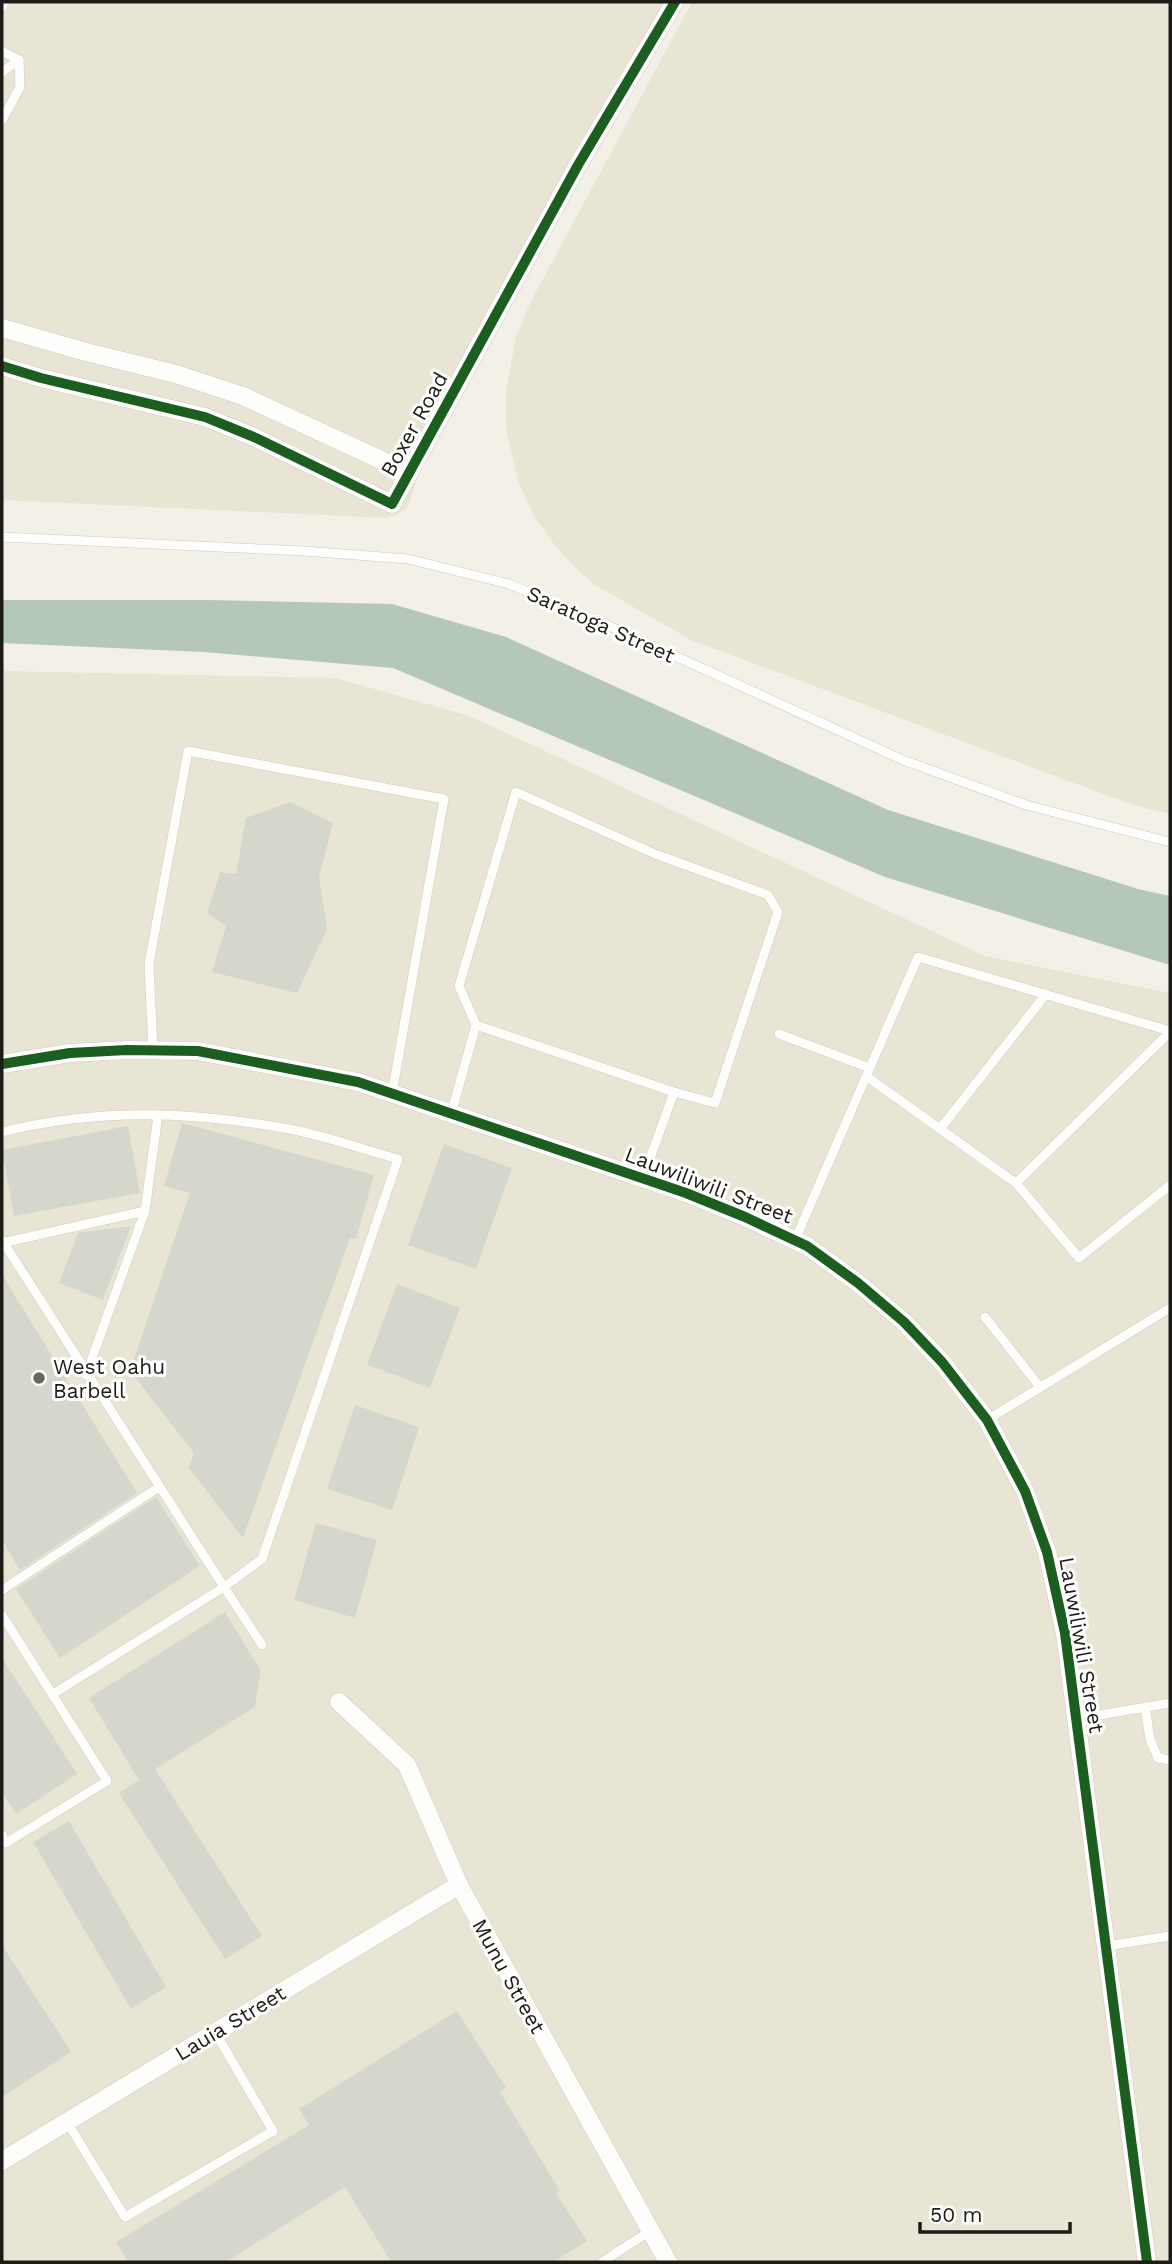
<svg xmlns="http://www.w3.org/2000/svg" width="1172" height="2264" font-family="'Work Sans',sans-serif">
<rect width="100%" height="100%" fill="#f2f0e7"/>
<g fill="#e9e5d4">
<path d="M2,2H669L419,471L408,507L395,516L386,518L2,500Z"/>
<path d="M692,2H1170V814L1133,805L691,640L597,586L583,575L557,548L535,518L519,484L506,429V392L516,337L530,303Z"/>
<path d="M2,671L336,678L470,716L985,956L1170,993V2262H2Z"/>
</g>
<path fill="#b5c7b6" d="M2,600H205L392,604L506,637L888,810L1138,889L1170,896V965L885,877L393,668L204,652L2,643Z"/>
<g fill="#d5d7cd">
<path d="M290,802L333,823L319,877L327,929L297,993L212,972L226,926L207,913L220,872L236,874L246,818Z"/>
<path d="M182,1123L374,1175L356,1239L350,1238L243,1538L189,1468L194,1453L130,1371L190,1193L164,1186Z"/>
<path d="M128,1126L140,1193L14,1216L2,1150Z"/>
<path d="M444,1144L512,1168L476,1269L408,1245Z"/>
<path d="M131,1226L103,1300L59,1283L78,1233Z"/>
<path d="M2,1275L137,1493L20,1570L2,1540Z"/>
<path d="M397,1284L460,1308L430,1388L367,1365Z"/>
<path d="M355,1405L419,1427L392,1510L327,1489Z"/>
<path d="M156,1497L200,1566L60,1658L16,1589Z"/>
<path d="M316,1523L377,1540L355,1618L294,1600Z"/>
<path d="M225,1612L261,1671L255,1707L155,1769L262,1936L225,1959L119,1793L139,1780L89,1698Z"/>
<path d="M2,1658L77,1774L16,1814L2,1792Z"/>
<path d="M69,1821L166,1987L131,2009L33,1842Z"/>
<path d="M2,1945L71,2052L2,2097Z"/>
<path d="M457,2011L506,2088L500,2092L560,2191L556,2193L587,2241L553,2262H391L345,2187L226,2262H128L116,2242L309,2125L299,2109Z"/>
</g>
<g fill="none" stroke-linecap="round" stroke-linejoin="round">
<defs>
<g id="service">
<path d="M2,7L4,2"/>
<path d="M2,51L19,60"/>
<path d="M2,72L19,60"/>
<path d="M2,120L20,87L19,60"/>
<path d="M2,537L304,551L408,559L509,584L605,624L903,760L1026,805L1170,842"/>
<path d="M779,1034L870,1068"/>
<path d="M153,1050L149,964L188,751L444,799L392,1094"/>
<path d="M866,1076L1016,1183L1170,1032"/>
<path d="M451,1114L476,1025L674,1092L715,1103L778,912L768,895L655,854L516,792L459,986L476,1025"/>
<path d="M940,1129L1046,994"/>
<path d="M2,1132C99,1108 191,1111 289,1129C326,1136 362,1149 398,1159L262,1559L224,1587L262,1645"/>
<path d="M643,1178L674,1092"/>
<path d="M1016,1183L1079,1258L1170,1185"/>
<path d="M145,1211L158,1115"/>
<path d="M2,1240L224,1587L53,1694"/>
<path d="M795,1240L918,957L1170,1031"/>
<path d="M2,1243L145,1211L86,1375"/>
<path d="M985,1317L1040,1387"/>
<path d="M987,1420L1170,1308"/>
<path d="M2,1590L159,1487"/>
<path d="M2,1615L107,1781L6,1843L2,1835"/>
<path d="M1145,1707L1150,1739L1158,1758L1170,1760"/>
<path d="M1076,1719L1170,1703"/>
<path d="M1106,1946L1170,1936"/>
<path d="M67,2122L125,2217L273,2131L215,2032"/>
<path d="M602,2262L650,2231"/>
</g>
<g id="minor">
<path d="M2,328L86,352L176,374L243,396L409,473"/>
<path d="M2,366L41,378L205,417L256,438L392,504L578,165L675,2"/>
<path d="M2,1064L70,1053L127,1050L198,1051L358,1082L686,1193L745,1217L807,1246L858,1283L904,1322L942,1362L987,1420L1025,1491L1047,1552L1065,1633L1147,2262"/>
<path d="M339,1702L407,1765L459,1885L668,2262"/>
<path d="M2,2161L459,1885"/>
</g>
</defs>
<use href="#service" stroke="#cccac3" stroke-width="10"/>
<use href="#minor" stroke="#cccac3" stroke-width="19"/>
<use href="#service" stroke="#fdfdfb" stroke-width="9"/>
<use href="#minor" stroke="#fdfdfb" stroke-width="18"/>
<defs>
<g id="cycleway">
<path d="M2,366L41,378L205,417L256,438L392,504L578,165L675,2"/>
<path d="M2,1064L70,1053L127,1050L198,1051L358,1082L686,1193L745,1217L807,1246L858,1283L904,1322L942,1362L987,1420L1025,1491L1047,1552L1065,1633L1147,2262"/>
</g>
</defs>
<use href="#cycleway" stroke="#fff" stroke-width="15"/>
<use href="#cycleway" stroke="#1b5e20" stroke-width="10"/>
</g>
<circle fill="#68665f" stroke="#fff" stroke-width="2.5" cx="39" cy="1378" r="7"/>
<g text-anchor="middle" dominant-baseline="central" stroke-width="6" stroke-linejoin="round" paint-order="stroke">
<g font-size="21" fill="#1d1b16" stroke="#fff">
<text transform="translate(414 424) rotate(-61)">Boxer Road</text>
<text transform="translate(601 624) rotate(24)">Saratoga Street</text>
<text transform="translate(709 1185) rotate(21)">Lauwiliwili Street</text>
<text transform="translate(1082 1645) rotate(80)">Lauwiliwili Street</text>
<text transform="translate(509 1976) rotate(61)">Munu Street</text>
<text transform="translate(230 2023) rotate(-31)">Lauia Street</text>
</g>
<g font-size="21" fill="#1d1b16" stroke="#fff" text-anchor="start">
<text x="53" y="1366">West Oahu<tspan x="53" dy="24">Barbell</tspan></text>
</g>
</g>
<rect width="1172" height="2264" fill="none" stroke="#1d1b16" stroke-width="7"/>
<path d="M920 2222v10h150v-10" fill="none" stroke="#1d1b16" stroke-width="3.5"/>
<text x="930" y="2222" font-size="21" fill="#1d1b16" stroke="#ffffff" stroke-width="5" paint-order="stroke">50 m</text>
</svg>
